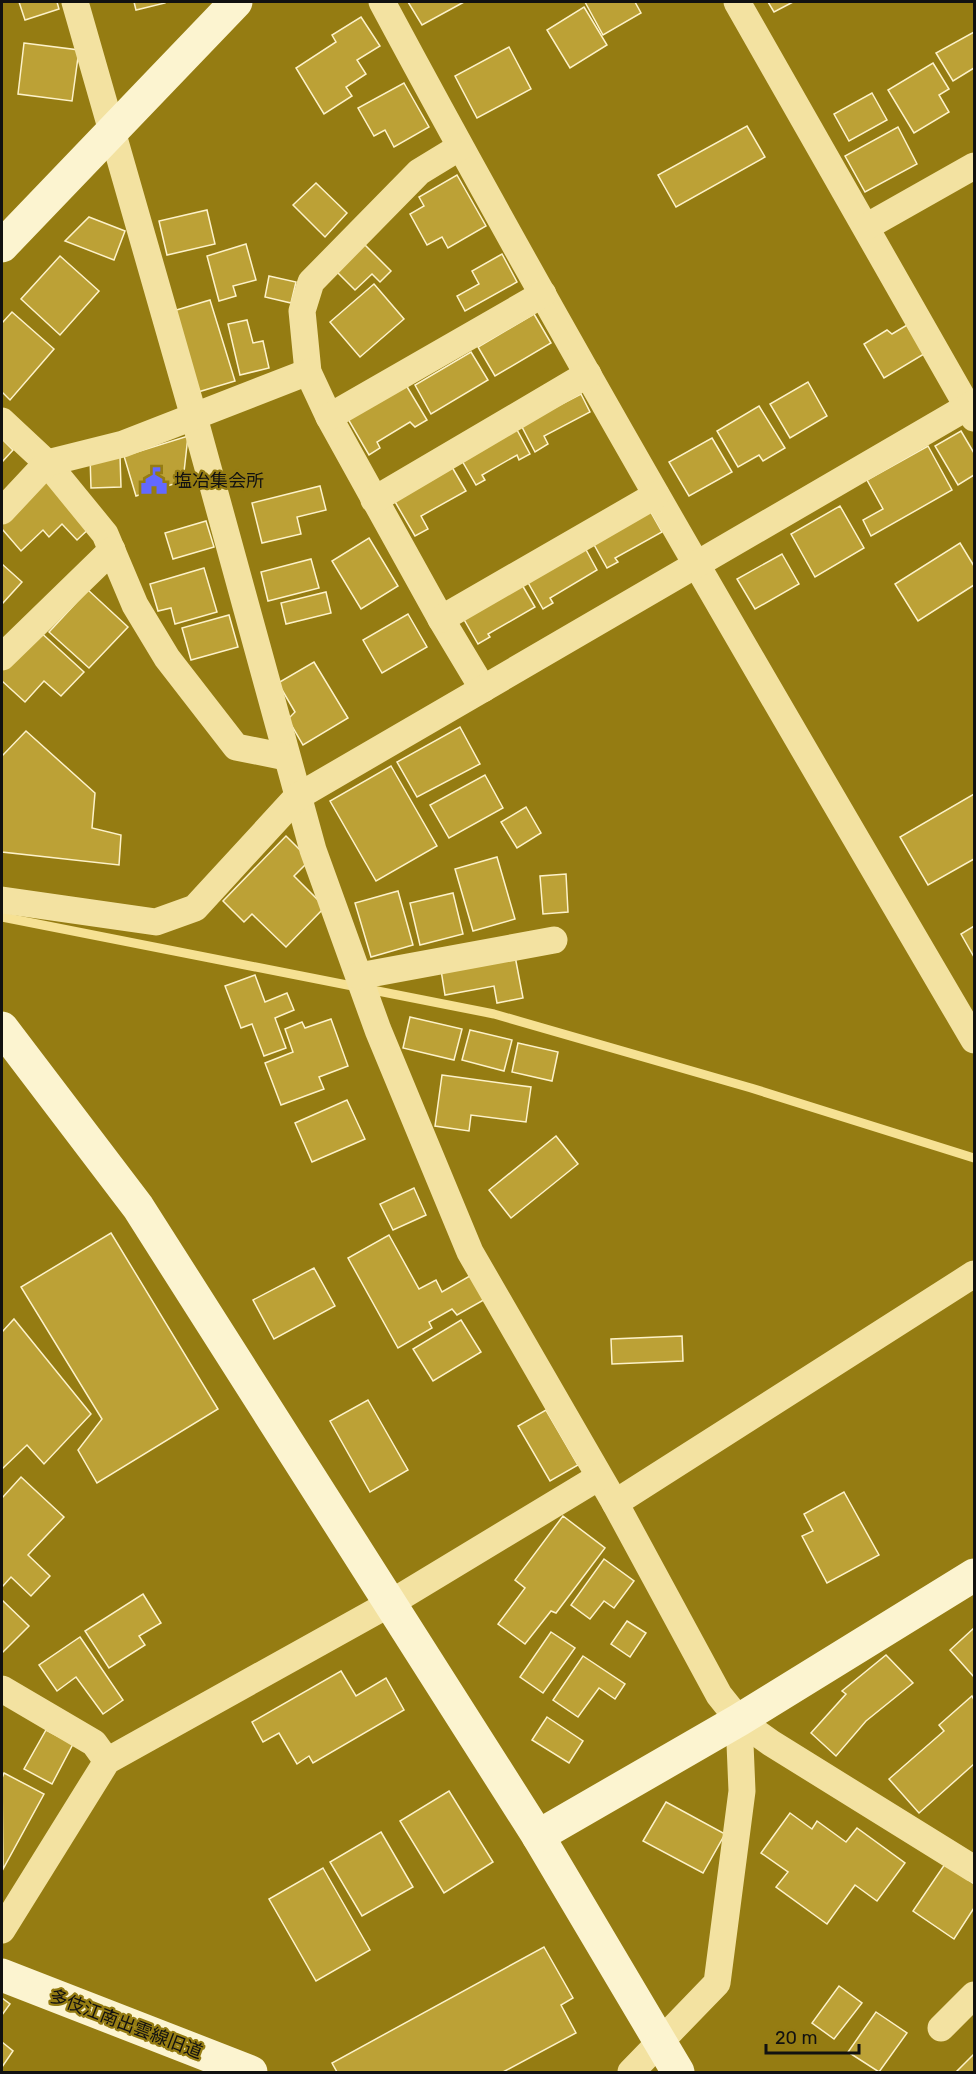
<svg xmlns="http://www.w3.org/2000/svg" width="976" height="2074" font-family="Rubik,'Noto Sans JP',sans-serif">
<rect width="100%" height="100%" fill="#957c12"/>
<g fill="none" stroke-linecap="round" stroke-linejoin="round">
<path stroke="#f6e193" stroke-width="9" d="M2,917L494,1014L751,1088L974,1158"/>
</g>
<g fill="#bca136" stroke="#fdf2c9" stroke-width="1.5">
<path d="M19,2H57L59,9L25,20Z"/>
<path d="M134,2H165V3L136,10Z"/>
<path d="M408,2H464L422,25Z"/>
<path d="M585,2H635L641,13L603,35Z"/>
<path d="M768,2H793L774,12Z"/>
<path d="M584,7L607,45L570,68L547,30Z"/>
<path d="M361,17L380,46L357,60L366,74L346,87L352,96L324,114L296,68L336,42L332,35Z"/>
<path d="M974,32V68L953,81L936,53Z"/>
<path d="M24,43L79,50L72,101L18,94Z"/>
<path d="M509,47L531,89L477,118L455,76Z"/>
<path d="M933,63L949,89L939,95L949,112L914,133L888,90Z"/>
<path d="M404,83L429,127L394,147L385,130L374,136L358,108Z"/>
<path d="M872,93L887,120L849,141L834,114Z"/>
<path d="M747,126L765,157L676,207L658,175Z"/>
<path d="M898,127L917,164L865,192L845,156Z"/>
<path d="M457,175L486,226L448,248L442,237L427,245L410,214L424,206L419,197Z"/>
<path d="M316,183L347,213L325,237L293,205Z"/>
<path d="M207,210L215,244L167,255L159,221Z"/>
<path d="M89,217L125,231L114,260L65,241Z"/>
<path d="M246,244L256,280L233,286L236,296L219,301L207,256Z"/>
<path d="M364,244L391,271L380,282L372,274L355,290L336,271Z"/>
<path d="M502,254L517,282L465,311L457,296L479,284L472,271Z"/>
<path d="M60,256L99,291L60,335L21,299Z"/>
<path d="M269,276L296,282L291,303L265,297Z"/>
<path d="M374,284L404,319L360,357L330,322Z"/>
<path d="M210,300L235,381L198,392L173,311Z"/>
<path d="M12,312L54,349L10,400L2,392V323Z"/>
<path d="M534,314L551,343L495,376L478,347Z"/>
<path d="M247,320L253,343L263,341L269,368L240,375L228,324Z"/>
<path d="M907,325L924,354L884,378L864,344L887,330L892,334Z"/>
<path d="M471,352L488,380L431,414L415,385Z"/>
<path d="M808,382L827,416L790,438L770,404Z"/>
<path d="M406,385L427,420L415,427L410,422L377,442L380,448L369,455L348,419Z"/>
<path d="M581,394L590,412L544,436L548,444L535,452L521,425Z"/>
<path d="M759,406L785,448L763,461L759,455L738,467L717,431Z"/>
<path d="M516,428L530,454L519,460L517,455L482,475L485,480L476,485L461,459Z"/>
<path d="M961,431L974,453V475L958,485L935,446Z"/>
<path d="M188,436L183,481L136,496L124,456Z"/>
<path d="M712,438L732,472L689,496L669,462Z"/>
<path d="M2,439L13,450L2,462Z"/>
<path d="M928,446L952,490L871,536L863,520L883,509L867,480Z"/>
<path d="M90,456H120L121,487L91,488Z"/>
<path d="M452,467L466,491L421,516L428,529L415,536L394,500Z"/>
<path d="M43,481L55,484L94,524L77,540L62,524L49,537L43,530L21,551L2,529V520Z"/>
<path d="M320,486L326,510L297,517L301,534L262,543L252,503Z"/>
<path d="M840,506L864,548L815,577L791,534Z"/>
<path d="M649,509L662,532L615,558L618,562L607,568L592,541Z"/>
<path d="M206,521L214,547L173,559L165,533Z"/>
<path d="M369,538L398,586L361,609L332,561Z"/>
<path d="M960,543L974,566V585L918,621L895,584Z"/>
<path d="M584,546L597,570L550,598L553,603L543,609L526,579Z"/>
<path d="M782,554L799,584L755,609L737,579Z"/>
<path d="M311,559L319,588L268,601L261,572Z"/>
<path d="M2,564L22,582L2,604Z"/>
<path d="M204,568L217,612L175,624L171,608L158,611L150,584Z"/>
<path d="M521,583L535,607L488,634L490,637L478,644L462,616Z"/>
<path d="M88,590L128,627L89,668L49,632Z"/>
<path d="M326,592L331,613L286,624L281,603Z"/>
<path d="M408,614L427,647L382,673L363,640Z"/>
<path d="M229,615L238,647L191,660L182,628Z"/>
<path d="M37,629L84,672L61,696L44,681L25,702L2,681V667Z"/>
<path d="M314,662L348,718L303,745L288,719L295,712L278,683Z"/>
<path d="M460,727L480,764L417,797L397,762Z"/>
<path d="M26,731L95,793L92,828L121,835L119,865L2,852V756Z"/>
<path d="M391,766L437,846L376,881L330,801Z"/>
<path d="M485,775L503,808L449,838L430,805Z"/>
<path d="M974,794V859L928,885L900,837Z"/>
<path d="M526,807L541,833L517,848L501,822Z"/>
<path d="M286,836L310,860L294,876L325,907L286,947L252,914L244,922L223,901Z"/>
<path d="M497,857L515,919L473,931L455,869Z"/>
<path d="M566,874L568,912L543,914L540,876Z"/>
<path d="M398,891L413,945L371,957L355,903Z"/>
<path d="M453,893L463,934L420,945L410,903Z"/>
<path d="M974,926V957L961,934Z"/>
<path d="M515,956L523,998L497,1003L494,986L445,995L441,970Z"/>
<path d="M255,975L265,1002L287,993L294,1010L275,1018L286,1048L264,1056L252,1024L241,1028L225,986Z"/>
<path d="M410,1017L462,1029L454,1060L403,1048Z"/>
<path d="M331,1019L348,1066L319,1077L324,1089L281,1105L265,1063L293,1052L285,1029L302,1022L305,1028Z"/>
<path d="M470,1030L512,1040L504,1071L462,1060Z"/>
<path d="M518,1043L558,1052L552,1081L512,1072Z"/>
<path d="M442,1075L531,1087L526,1122L471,1115L469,1131L435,1126Z"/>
<path d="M347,1100L365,1139L312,1162L295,1123Z"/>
<path d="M556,1136L578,1164L511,1218L489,1190Z"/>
<path d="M414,1188L426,1215L393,1230L380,1204Z"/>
<path d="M111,1233L218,1409L97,1483L78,1450L102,1419L21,1287Z"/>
<path d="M389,1235L419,1289L436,1280L442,1292L475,1273L489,1297L457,1315L452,1309L429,1322L432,1328L398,1348L348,1258Z"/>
<path d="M314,1268L335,1306L274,1339L253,1300Z"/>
<path d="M14,1319L91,1414L44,1464L27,1445L2,1469V1332Z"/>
<path d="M461,1320L481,1352L433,1381L413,1349Z"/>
<path d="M682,1336L683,1361L612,1364L611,1339Z"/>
<path d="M368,1400L408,1470L370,1492L330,1421Z"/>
<path d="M546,1410L578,1465L550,1481L518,1426Z"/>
<path d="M21,1477L64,1517L28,1555L50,1576L31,1596L11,1577L2,1587V1498Z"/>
<path d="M844,1492L879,1555L827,1583L802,1536L813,1531L804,1514Z"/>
<path d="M563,1516L605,1548L556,1613L551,1611L525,1644L498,1624L525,1588L515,1580Z"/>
<path d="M604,1559L634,1581L614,1608L604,1601L590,1619L571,1605Z"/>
<path d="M143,1594L161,1623L139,1636L145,1645L109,1668L85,1631Z"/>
<path d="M2,1600L29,1626L3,1652L2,1651Z"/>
<path d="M627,1621L646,1633L630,1657L611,1644Z"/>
<path d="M974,1628V1677L950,1650Z"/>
<path d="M551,1632L575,1648L543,1693L520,1677Z"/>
<path d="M80,1637L123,1700L103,1714L76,1677L57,1691L39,1665Z"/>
<path d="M886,1655L913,1683L866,1721L836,1756L811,1733L846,1694L842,1691Z"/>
<path d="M583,1656L625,1684L615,1699L599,1688L578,1717L553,1700Z"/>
<path d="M341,1671L356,1696L386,1678L404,1710L313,1763L309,1756L297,1764L279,1733L263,1742L252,1722Z"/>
<path d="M972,1696L974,1700V1764L919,1813L889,1779L944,1731L939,1725Z"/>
<path d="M547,1717L583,1741L569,1763L532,1740Z"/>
<path d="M46,1730L73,1744L52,1784L24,1769Z"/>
<path d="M4,1773L44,1794L3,1869L2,1778Z"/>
<path d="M449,1791L493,1862L444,1893L400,1821Z"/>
<path d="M666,1802L725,1834L703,1873L643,1841Z"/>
<path d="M790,1813L812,1829L817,1821L846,1842L857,1828L905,1863L877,1901L855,1885L827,1924L776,1887L788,1872L761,1853Z"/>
<path d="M381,1832L413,1887L362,1916L330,1862Z"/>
<path d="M945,1864L974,1884V1908L954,1939L913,1911Z"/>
<path d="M323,1868L370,1950L316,1981L269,1899Z"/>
<path d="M544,1947L573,1998L561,2005L576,2033L503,2072H337L332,2063Z"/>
<path d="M839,1986L862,2003L834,2039L812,2023Z"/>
<path d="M2,1998L10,2004L2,2015Z"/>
<path d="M876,2012L907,2033L879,2072L848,2052Z"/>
<path d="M2,2042L13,2051L2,2067Z"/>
<path d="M974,2054V2072H956Z"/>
</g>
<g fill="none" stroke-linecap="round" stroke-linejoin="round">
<g stroke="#f3e2a1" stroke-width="27">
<path d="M75,2L194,417L313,850L378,1030L470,1252L615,1503L719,1695L739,1720L771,1743L974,1869"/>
<path d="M382,2C570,353 773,697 974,1040"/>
<path d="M737,2L974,418"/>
<path d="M460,147L419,172L311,282L302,311L308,372L329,417L441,619L483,689"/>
<path d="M866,227L974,166"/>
<path d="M329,417L543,294"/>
<path d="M2,421L47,463L105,534L135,605L167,658L236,747L286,757"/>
<path d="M374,500L588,374"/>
<path d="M2,511L47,463L123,444L308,372"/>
<path d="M441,619L656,495"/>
<path d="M2,657L112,550"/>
<path d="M2,900L156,922L195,908L297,797L974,403"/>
<path d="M359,976L554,940"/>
<path d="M615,1503L974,1274"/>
<path d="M2,1689L94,1743L107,1761"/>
<path d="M2,1930L107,1761L389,1604L599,1477"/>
<path d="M941,2028L974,1995"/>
<path d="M631,2072L717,1983L742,1791L739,1720"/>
</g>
<g stroke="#fcf4d0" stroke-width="33">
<path d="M2,246L236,2"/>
<path d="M2,1028L138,1207L538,1836L678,2072"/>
<path d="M538,1836L739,1720L974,1575"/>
<path d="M2,1975L251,2072"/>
</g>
</g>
<defs>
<symbol id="civic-bare" viewBox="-9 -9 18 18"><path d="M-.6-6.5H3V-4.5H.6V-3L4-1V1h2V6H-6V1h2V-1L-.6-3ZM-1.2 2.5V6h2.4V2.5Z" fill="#6369ff" stroke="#957c12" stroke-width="2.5" paint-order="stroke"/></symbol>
</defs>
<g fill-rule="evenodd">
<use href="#civic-bare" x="135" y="462" width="38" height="38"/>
</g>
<g text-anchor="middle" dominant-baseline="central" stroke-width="4.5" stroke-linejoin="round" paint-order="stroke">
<g font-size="18" fill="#111" stroke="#957c12" text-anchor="start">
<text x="174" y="481">塩冶集会所</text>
</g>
<g font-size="18" fill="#111" stroke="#957c12">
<text transform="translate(126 2024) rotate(21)">多伎江南出雲線旧道</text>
</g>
</g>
<rect width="976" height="2074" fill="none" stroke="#111111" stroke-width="6"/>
<path d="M766 2044v9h93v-9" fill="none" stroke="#111111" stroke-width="3"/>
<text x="775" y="2044" font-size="18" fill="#111111" stroke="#957c12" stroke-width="4.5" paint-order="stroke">20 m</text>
</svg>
